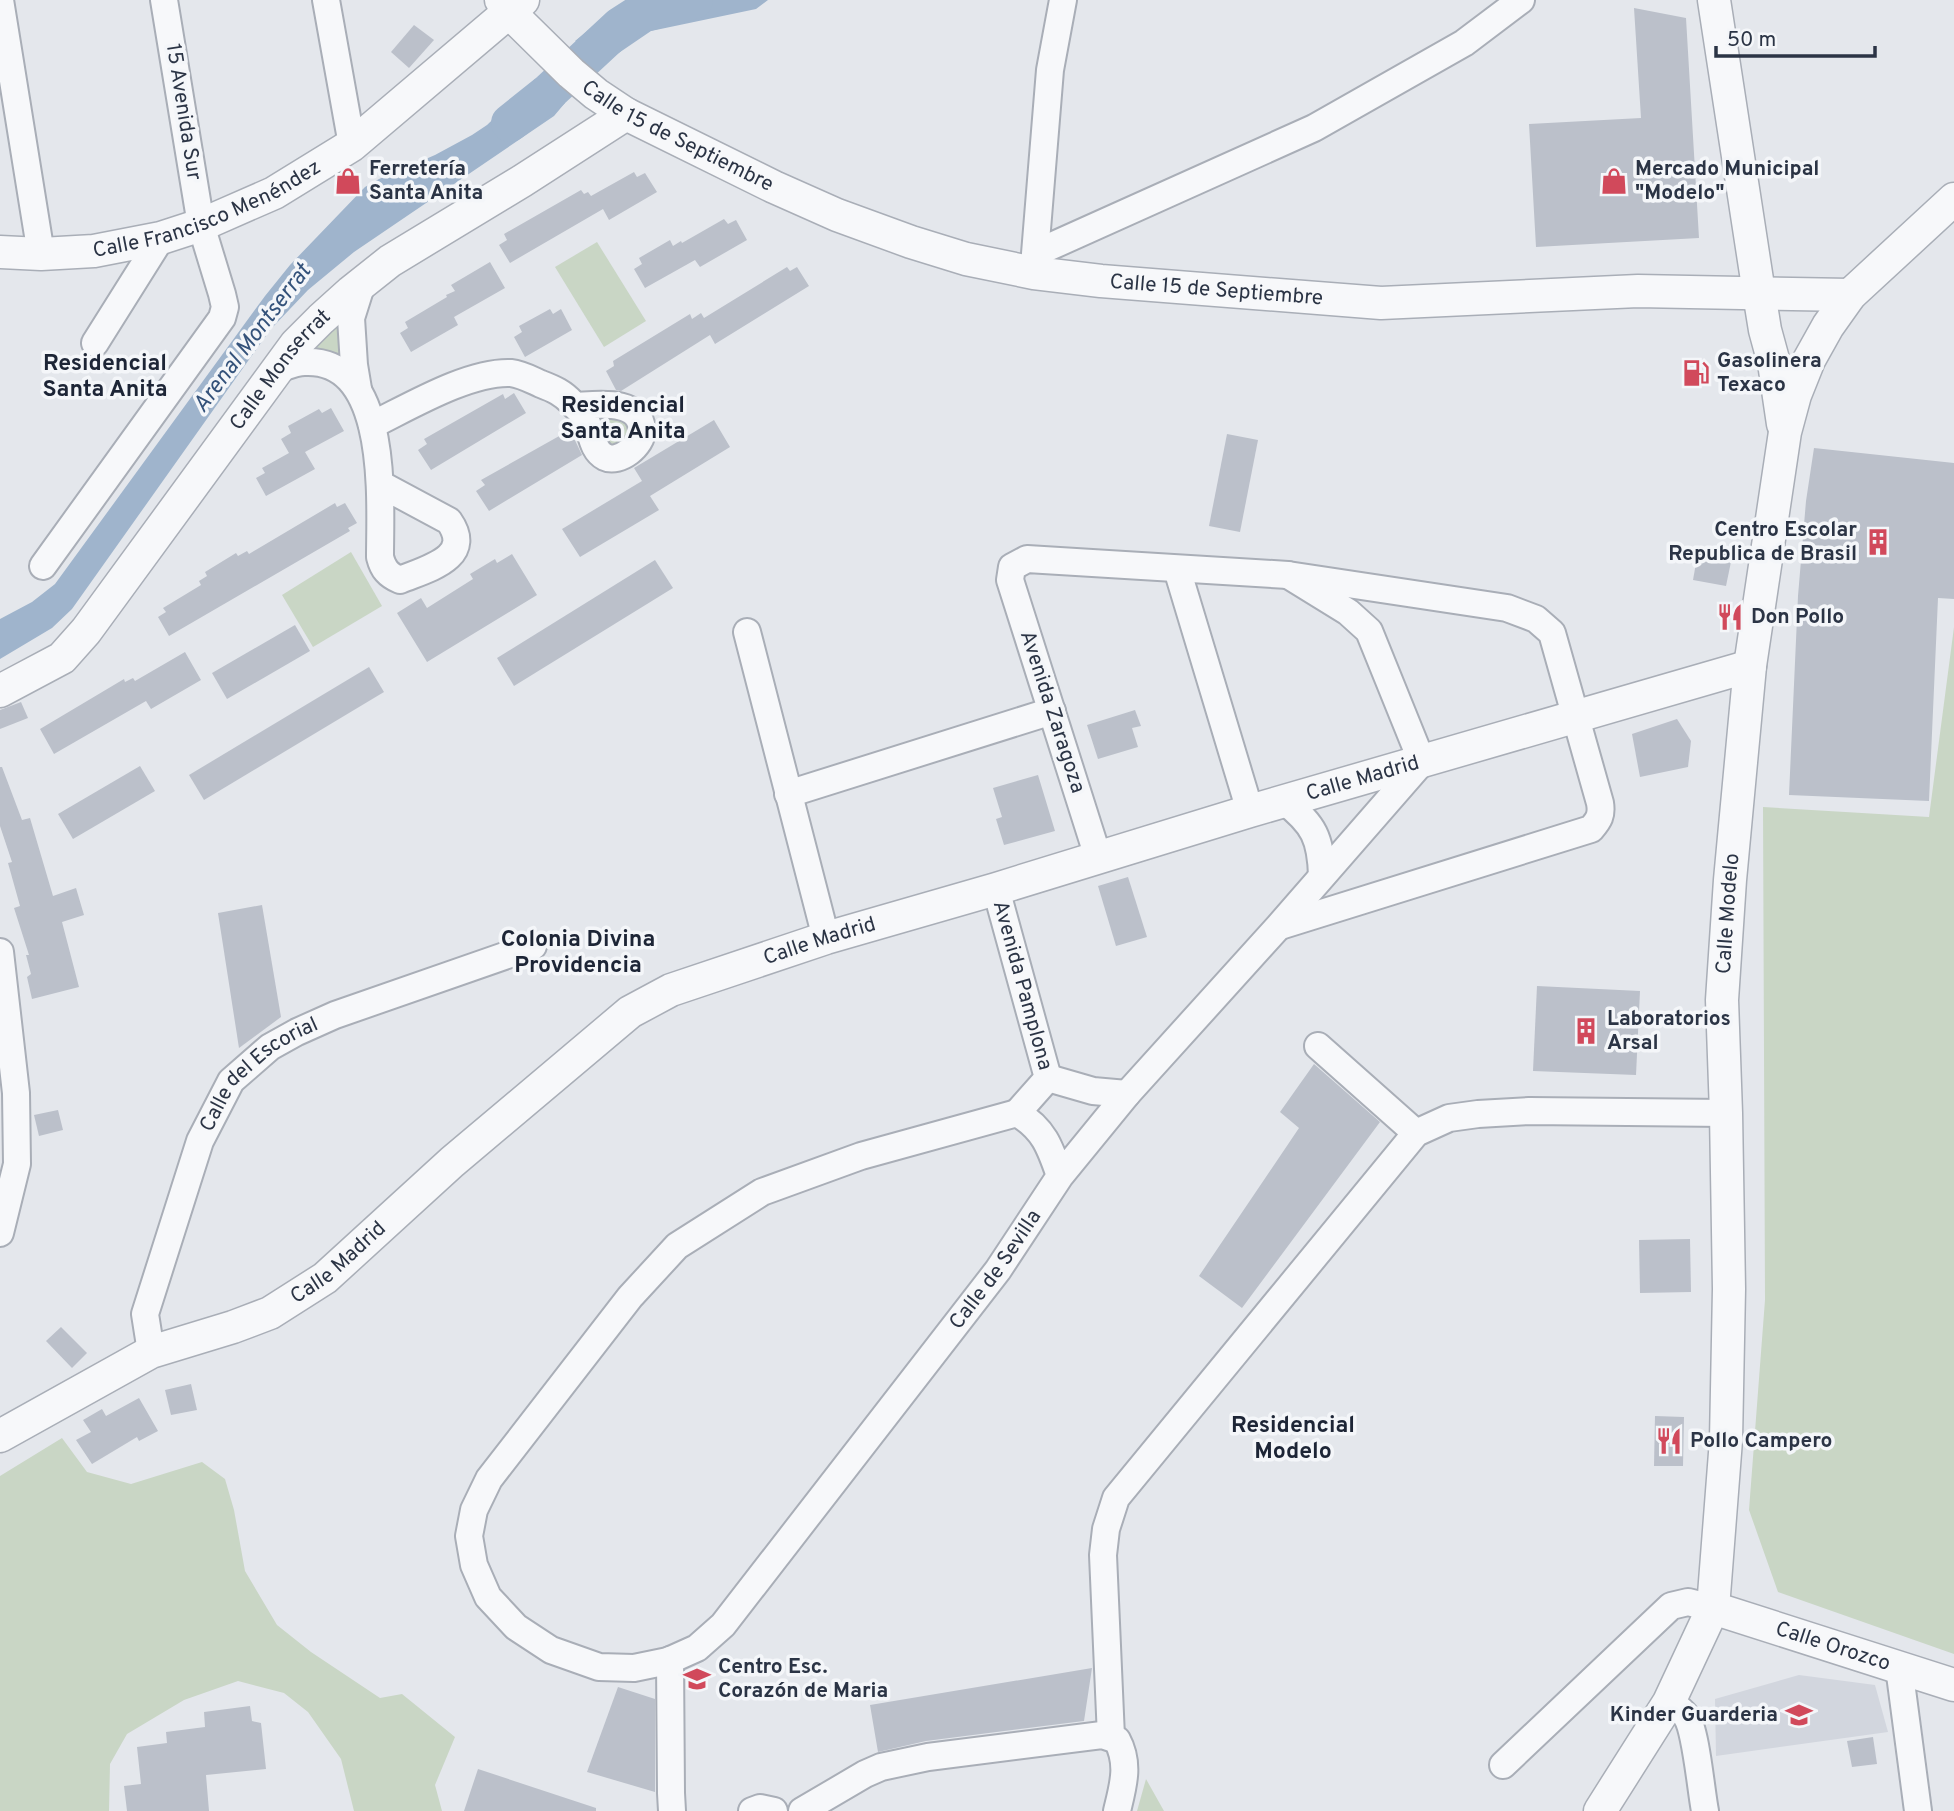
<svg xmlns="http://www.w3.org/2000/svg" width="1954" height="1811" font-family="Overpass,sans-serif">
<rect width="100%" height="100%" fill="#e4e7ec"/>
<path fill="#d2d6de" d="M1799,1675L1875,1685L1888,1732L1716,1756L1715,1699Z"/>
<g fill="#c9d6c5">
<path d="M597,242L646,321L604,347L555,267Z"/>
<path d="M336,325L341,328L345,362L303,352Z"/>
<path d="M593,410H601L634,426L626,442L609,447Z"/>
<path d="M351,552L382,606L313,647L282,595Z"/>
<path d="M1954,627V1654L1778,1592L1749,1510L1765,1300L1763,807L1929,817Z"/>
<path d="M62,1438L87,1472L131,1484L202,1462L225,1479L234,1510L245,1571L277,1625L311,1652L380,1698L402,1694L455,1737L435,1785L442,1811H354L341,1759L308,1712L284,1693L238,1681L184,1700L127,1734L110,1764L109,1811H0V1476Z"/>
<path d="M1146,1779L1164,1811H1137Z"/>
</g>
<g fill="#9fb4cc">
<path d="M642,0H768L756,9L651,31L604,63L575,41L617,7Z"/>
<path d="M535,79L565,103L554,116L354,252L308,290L270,330L72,609L52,628L0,659V619L32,602L55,584L265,296L290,265L365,187L379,179L435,155L472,135L487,125Z"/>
</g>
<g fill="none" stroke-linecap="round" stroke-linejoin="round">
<path stroke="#9fb4cc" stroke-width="38" d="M510,123L550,91L620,26L637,15L694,0"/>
</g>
<g fill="#bbc0ca">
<path d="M1634,8L1686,18L1699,238L1536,247L1529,124L1641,118Z"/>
<path d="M414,25L434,40L409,68L391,52Z"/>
<path d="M350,168L360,184L346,194L335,179Z"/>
<path d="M634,172L637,177L645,173L657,192L609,220L603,209L510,263L499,245L507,240L504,234L581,190L584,194L588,192L591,196Z"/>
<path d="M724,219L728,224L736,220L747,240L700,267L695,260L645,288L634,269L642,264L639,258L670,240L673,246L681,241L682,243Z"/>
<path d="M490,262L505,288L454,317L458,325L411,352L400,333L408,328L405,322L447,297L446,295L455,291L451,285Z"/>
<path d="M787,267L790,271L797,267L809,286L715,344L710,335L621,391L616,390L606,371L614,366L613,361L690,314L692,319L701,313L704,318Z"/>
<path d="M550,309L553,314L561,309L572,330L525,357L514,337L522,332L519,326Z"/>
<path d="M514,393L526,413L431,470L418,450L427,444L424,439L503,394L505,399Z"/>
<path d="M331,408L344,431L305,452L315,469L266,496L256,478L265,473L262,468L289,453L281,439L291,433L288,426L319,409L322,413Z"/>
<path d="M714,420L730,447L650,496L659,510L580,557L562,529L642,481L634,468Z"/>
<path d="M572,434L582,455L489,511L476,491L485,485L481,480L561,435L563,439Z"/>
<path d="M1227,434L1258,440L1240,532L1209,526Z"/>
<path d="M1814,448L1954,463V599L1938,598L1929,801L1789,795L1798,596L1806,501Z"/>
<path d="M335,503L337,507L345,503L357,523L348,528L350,531L169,636L158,617L166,612L163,608L201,585L199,581L207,576L205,572L236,553L238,556L247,551L249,554Z"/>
<path d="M1699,546L1733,552L1726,586L1693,580Z"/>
<path d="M512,554L537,595L427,662L397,613L421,598L427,608L473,579L470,574L495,559L497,563Z"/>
<path d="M655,560L673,588L514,686L497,658Z"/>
<path d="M295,625L310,651L227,699L212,673Z"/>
<path d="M185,652L201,680L151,709L146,701L54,754L40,729L124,679L125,682L133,678L135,681Z"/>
<path d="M369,667L384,692L204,800L189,775Z"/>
<path d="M21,702L28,718L0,729V710Z"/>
<path d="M1135,710L1141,726L1132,728L1138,747L1098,759L1087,725Z"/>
<path d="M1677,719L1691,741L1688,767L1640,777L1632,734Z"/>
<path d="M140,766L155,791L73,839L58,814Z"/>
<path d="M0,767H2L22,820L30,818L53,896L76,888L84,915L62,922L79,987L32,999L27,977L31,974L26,955H29L14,908L20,906L8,863L12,862L0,826Z"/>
<path d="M1038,775L1055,831L1004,845L996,819L1002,817L993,788Z"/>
<path d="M1128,877L1147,937L1116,946L1098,886Z"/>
<path d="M262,905L281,1017L239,1048L218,913Z"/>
<path d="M1537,986L1640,991L1636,1075L1533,1071Z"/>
<path d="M1314,1064L1380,1122L1242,1308L1199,1276L1299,1128L1280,1112Z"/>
<path d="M58,1110L63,1130L39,1136L34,1115Z"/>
<path d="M1690,1239L1691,1292L1640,1293L1639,1240Z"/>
<path d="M61,1327L87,1353L72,1368L46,1341Z"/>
<path d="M191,1384L197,1410L171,1415L165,1390Z"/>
<path d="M139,1398L158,1431L139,1441L137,1437L92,1464L76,1440L91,1432L83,1420L102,1409L106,1416Z"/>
<path d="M1655,1416L1684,1417L1683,1466H1654Z"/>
<path d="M1092,1668L1084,1721L926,1741L878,1752L870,1705Z"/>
<path d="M618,1687L655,1699V1792L587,1772Z"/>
<path d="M250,1706L252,1721L261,1723L266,1769L206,1775L209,1811H127L124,1786L141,1784L137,1747L167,1743L166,1732L205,1727L204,1712Z"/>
<path d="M1873,1737L1877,1764L1852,1767L1847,1741Z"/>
<path d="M478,1769L596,1808V1811H464Z"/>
</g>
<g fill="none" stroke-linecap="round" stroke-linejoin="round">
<defs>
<g id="minor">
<path d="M0,0L41,254"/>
<path d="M326,0L352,145"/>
<path d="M1036,253L1314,128L1464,43L1521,0"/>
<path d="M1034,266L1050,70L1063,0"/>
<path d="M95,343L161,238"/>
<path d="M278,369C287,366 296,362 305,362C390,358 380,501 380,557C383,569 388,575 400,580C426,569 475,558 449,521L380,484"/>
<path d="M358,389L354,365L351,318L362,283"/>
<path d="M372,425C409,407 469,371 511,373C521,374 532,380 541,384C554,389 563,393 572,403C576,407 581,411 583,415C592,428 590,449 605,457C619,464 643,445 642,430C640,398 598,405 575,406"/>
<path d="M43,566L222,318L225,307L222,294L201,225L164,0"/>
<path d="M1177,569L1250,811"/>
<path d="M747,632L826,938"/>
<path d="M788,794L1052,711"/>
<path d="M1284,801C1314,824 1321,839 1322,876"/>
<path d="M1098,857L1010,580L1012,567L1027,559L1288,575L1507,608L1536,619L1552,633L1600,803C1602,815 1599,820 1591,829L1280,926"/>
<path id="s1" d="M996,889L1048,1078L1017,1113"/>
<path d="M0,952L16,1093L17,1164L0,1233"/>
<path d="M1318,1046L1416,1133"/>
<path d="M1048,1078L1093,1091L1127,1094"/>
<path id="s2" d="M1060,1176C1050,1147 1044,1129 1017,1113L861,1156L762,1192L677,1246L630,1297L489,1479L474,1510L469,1536L474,1565L488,1597L516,1627L551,1650L599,1667L634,1668L668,1661L697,1648L723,1625L998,1270L1060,1176L1127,1094L1279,926L1422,762L1369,631L1348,612L1288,575"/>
<path id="s3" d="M151,1352L145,1314L200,1141L231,1081L270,1047L297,1032L335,1015L533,946"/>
<path d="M670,1660L671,1793L672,1811"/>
<path d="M1899,1667L1918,1811"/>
<path d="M1669,1702C1675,1706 1681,1709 1686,1716C1696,1730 1701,1791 1705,1811"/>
<path d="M1111,1737L1103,1555L1106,1529L1116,1498L1416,1133L1449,1118L1478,1114L1529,1111L1726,1113"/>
<path d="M1503,1765L1671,1606L1688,1602L1713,1608"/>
<path d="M752,1811L760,1808L774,1811"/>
<path d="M802,1811L865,1774L881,1767L928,1757L1102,1735L1117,1740C1130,1764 1123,1786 1117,1811"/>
</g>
<g id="tertiary">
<path id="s4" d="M501,0L510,13L571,73L596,94L626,114L774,187L837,215L911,242L966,259L1034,273L1101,281L1381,303L1638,291L1850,295"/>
<path d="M1714,0L1759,293L1765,330L1774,363L1783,424"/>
<path id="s5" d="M0,252L41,254L94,251L161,238L201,225L274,193L352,145L523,0"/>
<path id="s6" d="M0,691L62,658L86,631L296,344L321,319L351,292L390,261L522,181L626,114"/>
<path id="s7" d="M0,1436L151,1352L233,1327L270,1313L325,1278L452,1162L630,1012L671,990L826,938L996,889L1250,811L1750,666"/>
<path id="s8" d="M1713,1608L1954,1685"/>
<path id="s9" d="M1600,1811L1669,1702L1713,1608L1726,1440L1729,1289L1726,1113L1722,1000L1730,880L1750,666L1785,432L1795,395L1809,360L1828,326L1850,295L1954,199"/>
</g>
</defs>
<use href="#minor" stroke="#a9aeb7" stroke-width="30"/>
<use href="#tertiary" stroke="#a9aeb7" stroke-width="35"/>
<use href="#minor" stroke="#f7f8fa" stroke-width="26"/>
<use href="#tertiary" stroke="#f7f8fa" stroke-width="32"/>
</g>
<defs>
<symbol id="shop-bare" viewBox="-9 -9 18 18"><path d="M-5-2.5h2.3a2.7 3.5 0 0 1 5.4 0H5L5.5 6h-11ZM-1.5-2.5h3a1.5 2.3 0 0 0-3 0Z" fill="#d1495b" stroke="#f4f6f9" stroke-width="2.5" paint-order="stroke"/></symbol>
<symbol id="fuel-bare" viewBox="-9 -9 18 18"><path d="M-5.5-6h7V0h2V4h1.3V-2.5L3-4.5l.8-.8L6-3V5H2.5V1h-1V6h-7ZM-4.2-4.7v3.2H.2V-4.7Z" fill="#d1495b" stroke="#f4f6f9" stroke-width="2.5" paint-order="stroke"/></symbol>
<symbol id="building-bare" viewBox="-9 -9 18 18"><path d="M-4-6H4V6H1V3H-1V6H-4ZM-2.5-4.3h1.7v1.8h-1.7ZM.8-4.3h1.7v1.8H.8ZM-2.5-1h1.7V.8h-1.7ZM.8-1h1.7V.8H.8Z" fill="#d1495b" stroke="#f4f6f9" stroke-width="2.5" paint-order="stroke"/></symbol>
<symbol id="restaurant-bare" viewBox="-9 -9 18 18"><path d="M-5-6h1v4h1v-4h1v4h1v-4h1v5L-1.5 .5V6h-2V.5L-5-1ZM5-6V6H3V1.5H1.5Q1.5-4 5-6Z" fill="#d1495b" stroke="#f4f6f9" stroke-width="2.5" paint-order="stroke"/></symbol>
<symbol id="school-bare" viewBox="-9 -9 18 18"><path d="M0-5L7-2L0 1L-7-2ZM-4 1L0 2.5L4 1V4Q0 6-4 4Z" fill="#d1495b" stroke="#f4f6f9" stroke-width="2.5" paint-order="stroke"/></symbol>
</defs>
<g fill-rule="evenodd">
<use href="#shop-bare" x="329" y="162" width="38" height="38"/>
<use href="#shop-bare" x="1595" y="162" width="38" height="38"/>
<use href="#fuel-bare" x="1677" y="354" width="38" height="38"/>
<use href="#building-bare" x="1859" y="523" width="38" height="38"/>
<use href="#restaurant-bare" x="1711" y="598" width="38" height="38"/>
<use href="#building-bare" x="1567" y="1012" width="38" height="38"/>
<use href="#restaurant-bare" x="1650" y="1422" width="38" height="38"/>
<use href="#school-bare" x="678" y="1660" width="38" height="38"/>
<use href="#school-bare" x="1780" y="1696" width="38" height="38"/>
</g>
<g text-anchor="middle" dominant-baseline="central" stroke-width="7" stroke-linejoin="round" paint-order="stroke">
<g font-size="21" fill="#2b3445" stroke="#f4f6f9">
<text transform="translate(183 112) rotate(81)">15 Avenida Sur</text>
<text stroke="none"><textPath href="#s4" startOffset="226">Calle 15 de Septiembre</textPath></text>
<text stroke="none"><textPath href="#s5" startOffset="215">Calle Francisco Menéndez</textPath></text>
<text stroke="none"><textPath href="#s4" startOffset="793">Calle 15 de Septiembre</textPath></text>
<text stroke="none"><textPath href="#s6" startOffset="432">Calle Monserrat</textPath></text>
<text transform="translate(1052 712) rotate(72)">Avenida Zaragoza</text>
<text stroke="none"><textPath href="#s7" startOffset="1538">Calle Madrid</textPath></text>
<text stroke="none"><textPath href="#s9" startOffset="928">Calle Modelo</textPath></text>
<text stroke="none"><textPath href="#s7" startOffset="971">Calle Madrid</textPath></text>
<text stroke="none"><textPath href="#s1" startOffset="100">Avenida Pamplona</textPath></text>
<text stroke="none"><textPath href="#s3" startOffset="312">Calle del Escorial</textPath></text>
<text stroke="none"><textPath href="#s7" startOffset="383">Calle Madrid</textPath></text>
<text stroke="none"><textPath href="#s2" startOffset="1589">Calle de Sevilla</textPath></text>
<text stroke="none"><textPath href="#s8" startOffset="126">Calle Orozco</textPath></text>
</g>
<g font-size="21" font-weight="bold" fill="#2b3445" stroke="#f4f6f9" text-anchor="start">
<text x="369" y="169">Ferretería<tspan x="369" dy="24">Santa Anita</tspan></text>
<text x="1635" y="169">Mercado Municipal<tspan x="1635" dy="24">"Modelo"</tspan></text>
<text x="1717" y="361">Gasolinera<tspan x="1717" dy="24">Texaco</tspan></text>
<text x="1857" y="530" text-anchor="end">Centro Escolar<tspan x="1857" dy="24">Republica de Brasil</tspan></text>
<text x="1751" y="617">Don Pollo</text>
<text x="1607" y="1019">Laboratorios<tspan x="1607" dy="24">Arsal</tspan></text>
<text x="1690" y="1441">Pollo Campero</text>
<text x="718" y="1667">Centro Esc.<tspan x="718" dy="24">Corazón de Maria</tspan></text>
<text x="1778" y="1715" text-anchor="end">Kinder Guarderia</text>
</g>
<g font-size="23" font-style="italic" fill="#34527a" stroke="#f4f6f9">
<text transform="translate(253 339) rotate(-53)">Arenal Montserrat</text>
</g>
<g font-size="23" font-weight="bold" fill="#1d2536" stroke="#f4f6f9">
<text x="105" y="364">Residencial<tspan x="105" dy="26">Santa Anita</tspan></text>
<text x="623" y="406">Residencial<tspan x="623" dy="26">Santa Anita</tspan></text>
<text x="578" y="940">Colonia Divina<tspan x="578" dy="26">Providencia</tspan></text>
<text x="1293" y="1426">Residencial<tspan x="1293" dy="26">Modelo</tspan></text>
</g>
</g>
<path d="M1716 46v10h159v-10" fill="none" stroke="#2b3445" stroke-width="3.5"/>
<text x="1727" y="46" font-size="21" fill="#2b3445" stroke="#f4f6f9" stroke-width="5" paint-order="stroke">50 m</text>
</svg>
